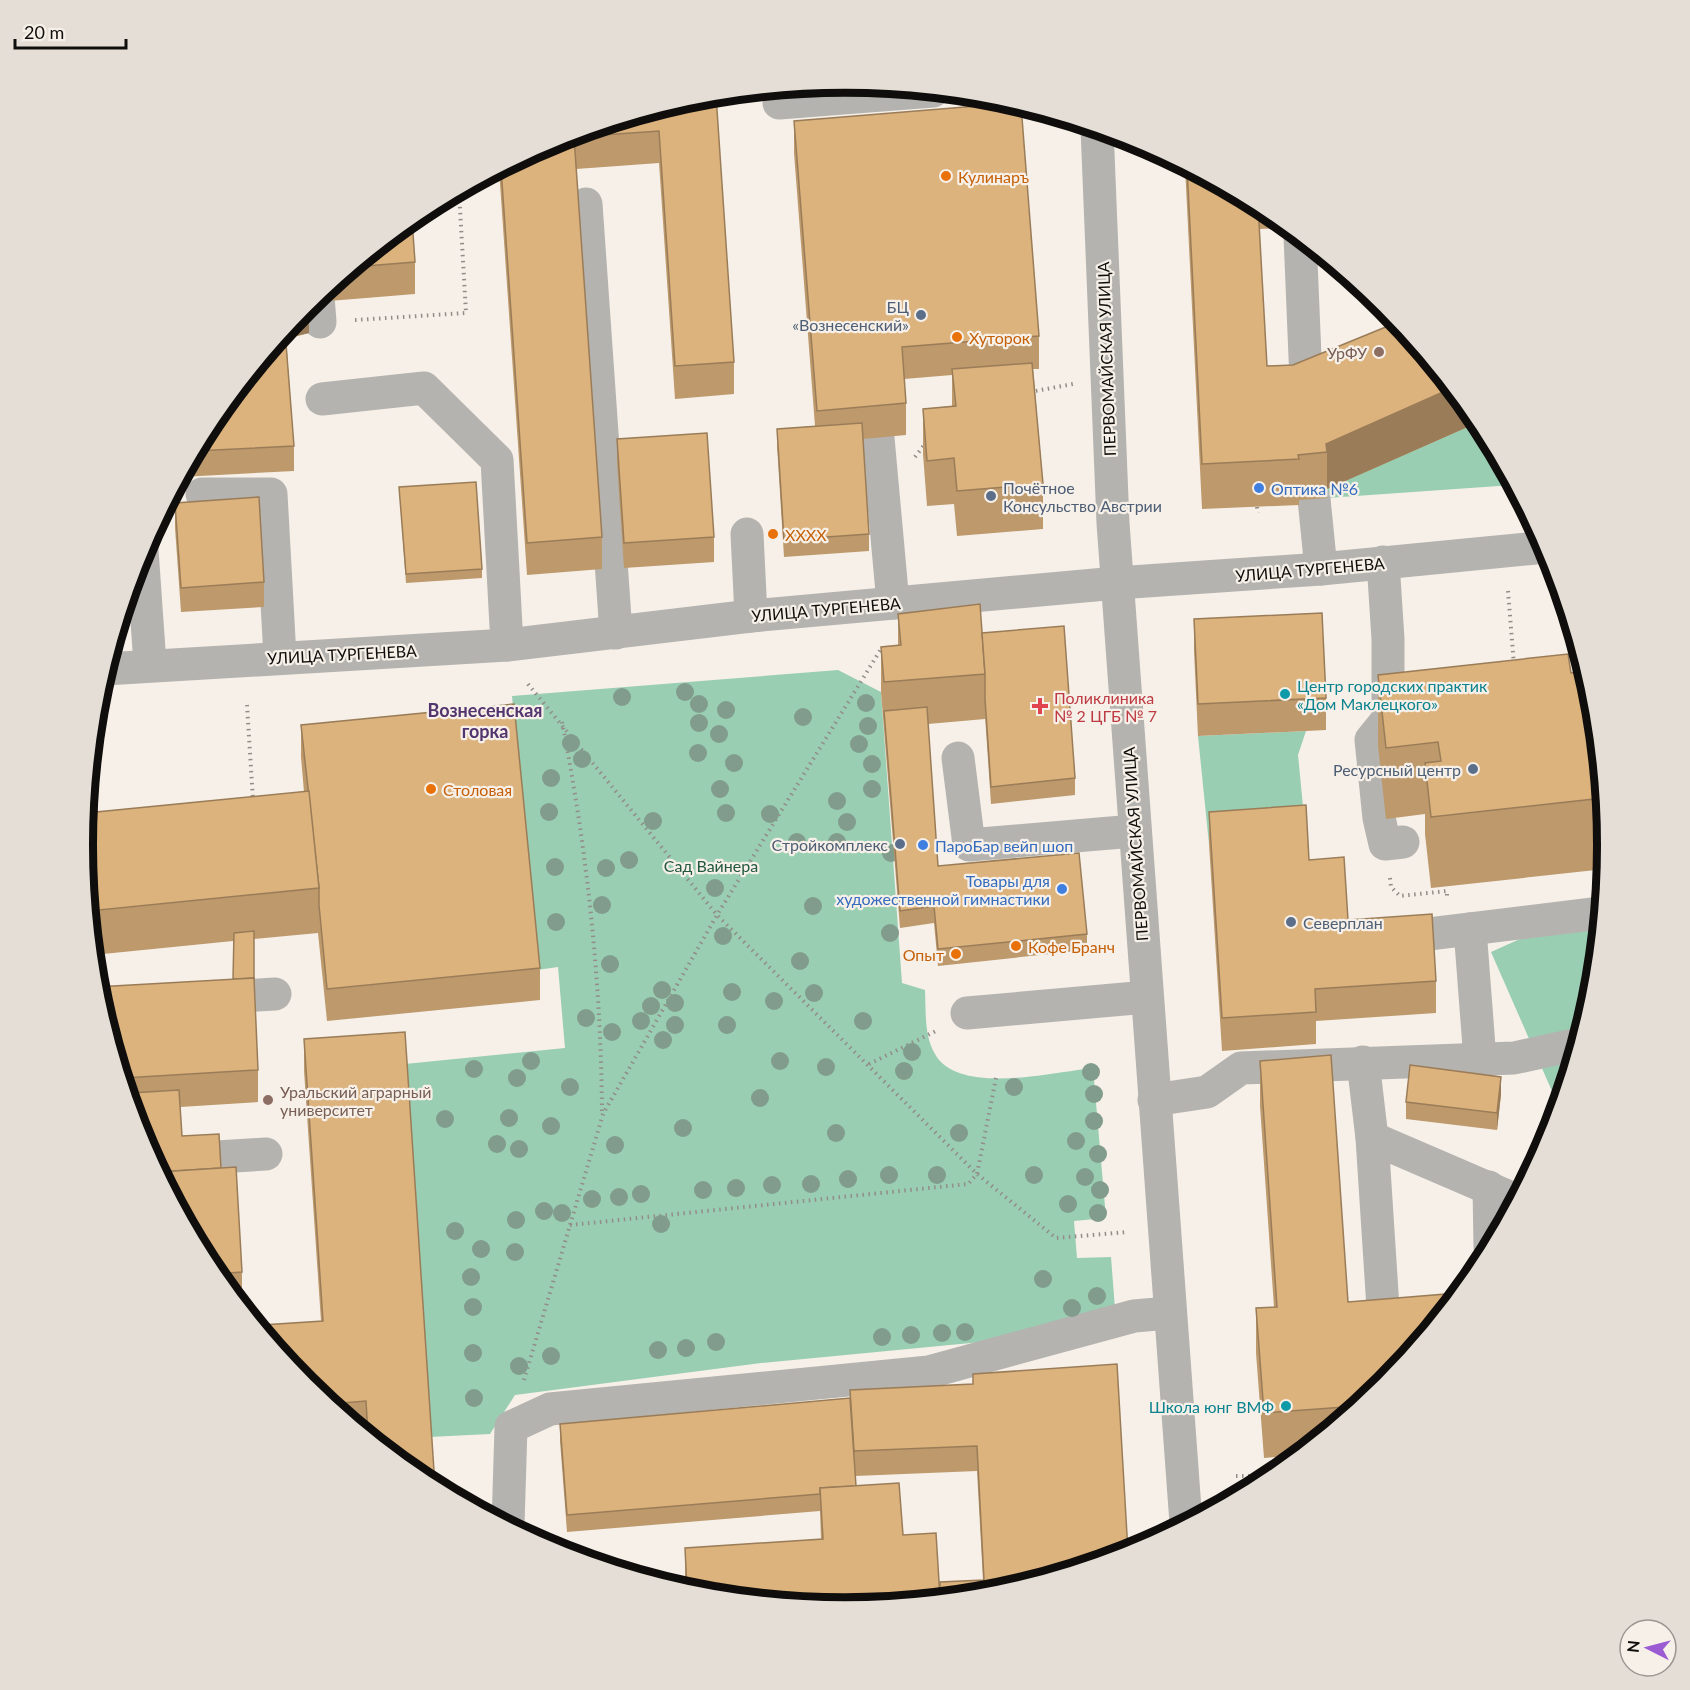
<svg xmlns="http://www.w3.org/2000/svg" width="1690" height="1690" font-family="Lato,sans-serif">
<rect width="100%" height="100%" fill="#f6f0e8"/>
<g fill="#99ceb3">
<path d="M1479,422L1513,485L1327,498L1326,489Z"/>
<path d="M838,670L881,692L902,983L925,990C926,1011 924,1036 935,1054C958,1096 1054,1072 1093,1068L1106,1218L1074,1221L1077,1258L1111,1257L1115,1309L1002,1340L761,1363L515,1395L490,1434L429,1437L405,1064L565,1048L558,967L537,970L512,696Z"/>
<path d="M1306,731L1298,755L1306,837L1209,844L1198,736Z"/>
<path d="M1602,902L1593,994L1559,1107L1491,952Z"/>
</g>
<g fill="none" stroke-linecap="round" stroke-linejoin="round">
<g stroke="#928d88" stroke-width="4" stroke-dasharray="1.5 4.5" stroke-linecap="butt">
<path d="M355,320L466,313L459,191"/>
<path d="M1030,392L1073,384"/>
<path d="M915,457L925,444"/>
<path d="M1257,507L1258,513"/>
<path d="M1508,591L1514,665"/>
<path d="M528,684L717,915L977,1174L1056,1238L1128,1232"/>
<path d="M247,705L253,800"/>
<path d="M562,722C587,849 601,981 602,1111"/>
<path d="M1390,878L1391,887L1400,896L1447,891V896"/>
<path d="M869,1064L938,1030"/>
<path d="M570,1225L968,1184L977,1174L996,1078"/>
<path d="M524,1380L603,1114L717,915L881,649"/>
<path d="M1236,1476H1272"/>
</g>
<g stroke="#b5b3af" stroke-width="33">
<path d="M779,103L933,91"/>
<path d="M1097,128L1113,523L1186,1523"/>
<path d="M586,204L616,633"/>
<path d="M1300,236L1307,405"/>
<path d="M318,296L320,322"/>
<path d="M322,399L424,388L497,460L507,645"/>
<path d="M878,438L893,603"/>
<path d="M202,494H271L280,657"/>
<path d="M1314,499L1321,569"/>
<path d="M747,534L751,616"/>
<path d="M142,550L150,664"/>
<path d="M1383,562L1388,639V719"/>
<path d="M105,669L507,645L751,616L1117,583L1321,569L1546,547"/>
<path d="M958,758L969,845L1134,831"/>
<path d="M1403,842L1385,844L1379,818L1371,740L1388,719L1415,718"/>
<path d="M1470,929L1480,1060"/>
<path d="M1388,939L1601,913"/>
<path d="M210,998L275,994"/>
<path d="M967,1013L1147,997"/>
<path d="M1363,1062L1372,1138L1383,1308"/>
<path d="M1154,1100L1207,1092L1241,1068L1514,1058L1578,1044"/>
<path d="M1372,1138L1516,1200"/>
<path d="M153,1161L266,1154"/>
<path d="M1489,1187L1490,1247"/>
<path d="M508,1525L511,1427L550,1409L929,1372L1134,1316L1169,1313"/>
</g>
</g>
<g fill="#819c8c">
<circle cx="685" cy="692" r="9"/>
<circle cx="622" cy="697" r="9"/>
<circle cx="866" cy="703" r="9"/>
<circle cx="699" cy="704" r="9"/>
<circle cx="726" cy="710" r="9"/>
<circle cx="803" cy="717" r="9"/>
<circle cx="699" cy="723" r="9"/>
<circle cx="868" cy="726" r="9"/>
<circle cx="719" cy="734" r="9"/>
<circle cx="571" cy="743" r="9"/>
<circle cx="859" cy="744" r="9"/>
<circle cx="698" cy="753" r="9"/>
<circle cx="582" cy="759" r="9"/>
<circle cx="734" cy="763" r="9"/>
<circle cx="872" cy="764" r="9"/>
<circle cx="551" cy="778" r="9"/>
<circle cx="720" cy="789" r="9"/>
<circle cx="872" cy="789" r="9"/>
<circle cx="837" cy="801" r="9"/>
<circle cx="549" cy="812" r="9"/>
<circle cx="726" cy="813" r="9"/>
<circle cx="770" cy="814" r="9"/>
<circle cx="653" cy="821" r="9"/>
<circle cx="847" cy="822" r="9"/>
<circle cx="797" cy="842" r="9"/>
<circle cx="837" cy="842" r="9"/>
<circle cx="891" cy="853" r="9"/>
<circle cx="629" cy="860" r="9"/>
<circle cx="555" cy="867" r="9"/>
<circle cx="606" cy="868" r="9"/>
<circle cx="715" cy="888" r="9"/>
<circle cx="602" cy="905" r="9"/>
<circle cx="813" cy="906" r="9"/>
<circle cx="556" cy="922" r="9"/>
<circle cx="890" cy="933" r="9"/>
<circle cx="723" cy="936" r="9"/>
<circle cx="800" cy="961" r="9"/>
<circle cx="610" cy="964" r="9"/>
<circle cx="662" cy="990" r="9"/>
<circle cx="732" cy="992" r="9"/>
<circle cx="814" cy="993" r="9"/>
<circle cx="774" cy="1001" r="9"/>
<circle cx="675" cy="1003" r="9"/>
<circle cx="651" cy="1006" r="9"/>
<circle cx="586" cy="1018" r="9"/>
<circle cx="641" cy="1021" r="9"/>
<circle cx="863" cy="1021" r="9"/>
<circle cx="675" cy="1025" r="9"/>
<circle cx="727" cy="1025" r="9"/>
<circle cx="612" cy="1032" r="9"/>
<circle cx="663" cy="1040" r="9"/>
<circle cx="912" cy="1052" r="9"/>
<circle cx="531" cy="1061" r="9"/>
<circle cx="780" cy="1061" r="9"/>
<circle cx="826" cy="1067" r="9"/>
<circle cx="474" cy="1069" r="9"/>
<circle cx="904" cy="1071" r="9"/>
<circle cx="1091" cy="1072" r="9"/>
<circle cx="517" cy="1078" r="9"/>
<circle cx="570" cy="1087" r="9"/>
<circle cx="1014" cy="1087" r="9"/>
<circle cx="1094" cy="1094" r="9"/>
<circle cx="760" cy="1098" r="9"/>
<circle cx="509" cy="1118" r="9"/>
<circle cx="445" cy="1119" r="9"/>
<circle cx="1094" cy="1121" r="9"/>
<circle cx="551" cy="1126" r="9"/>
<circle cx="683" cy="1128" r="9"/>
<circle cx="836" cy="1133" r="9"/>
<circle cx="959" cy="1133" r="9"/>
<circle cx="1076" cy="1141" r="9"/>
<circle cx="497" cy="1144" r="9"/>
<circle cx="615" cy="1145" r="9"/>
<circle cx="519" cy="1149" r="9"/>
<circle cx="1098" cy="1154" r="9"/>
<circle cx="889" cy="1175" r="9"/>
<circle cx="937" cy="1175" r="9"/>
<circle cx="1034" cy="1175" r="9"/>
<circle cx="1085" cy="1177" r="9"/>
<circle cx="848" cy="1179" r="9"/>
<circle cx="811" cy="1184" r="9"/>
<circle cx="772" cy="1185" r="9"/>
<circle cx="736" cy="1188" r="9"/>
<circle cx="703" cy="1190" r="9"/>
<circle cx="1100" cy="1190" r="9"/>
<circle cx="641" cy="1194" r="9"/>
<circle cx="619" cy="1197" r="9"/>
<circle cx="592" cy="1199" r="9"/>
<circle cx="1068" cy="1204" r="9"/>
<circle cx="544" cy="1211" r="9"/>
<circle cx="562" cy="1213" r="9"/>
<circle cx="1098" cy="1213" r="9"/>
<circle cx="516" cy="1220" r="9"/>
<circle cx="661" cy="1224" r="9"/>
<circle cx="455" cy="1231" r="9"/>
<circle cx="481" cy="1249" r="9"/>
<circle cx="515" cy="1252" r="9"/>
<circle cx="471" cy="1277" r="9"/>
<circle cx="1043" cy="1279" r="9"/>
<circle cx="1097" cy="1296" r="9"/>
<circle cx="473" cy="1307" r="9"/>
<circle cx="1072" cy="1308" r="9"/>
<circle cx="965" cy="1332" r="9"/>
<circle cx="942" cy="1333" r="9"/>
<circle cx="911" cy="1335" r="9"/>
<circle cx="882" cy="1337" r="9"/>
<circle cx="716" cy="1342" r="9"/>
<circle cx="686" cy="1348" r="9"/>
<circle cx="658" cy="1350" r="9"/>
<circle cx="473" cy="1353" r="9"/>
<circle cx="551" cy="1356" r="9"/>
<circle cx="519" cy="1366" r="9"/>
<circle cx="474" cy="1398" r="9"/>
</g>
<g fill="#bd996c" fill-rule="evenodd">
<path d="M697,97L734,362V394L675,399L659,163L576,169L602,537V569L527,575L499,169L554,140Z"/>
<path d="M794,121L1039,336V369H1033L1043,484V529L957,536L954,504L927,506L923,454V409L952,406V375L904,379L906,403V435L863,439L869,534V551L784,557L777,445V429L815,426L794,153Z"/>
<path d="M1185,166L1269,211L1286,225V228L1259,229L1267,366L1293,365L1398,322L1479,422L1327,489V498L1299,500V505L1202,509Z"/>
<path d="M412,219L415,262V294L329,301L328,288Z"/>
<path d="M306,306L309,333L286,339L294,446V471L181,477L211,421Z"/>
<path d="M617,439L714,537V562L624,568L617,463Z"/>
<path d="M399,487L482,569V578L406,583Z"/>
<path d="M175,503L264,582V607L181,612L175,528Z"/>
<path d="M1568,613L1581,658H1571Z"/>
<path d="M898,614L982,633L1075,778V795L991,804L985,716V719L928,724L938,866L1087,934V950L938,966L934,923L900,928L881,692V647L898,646Z"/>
<path d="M1194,619L1326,698V730L1198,736L1194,651Z"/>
<path d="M1571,673L1593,697L1607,845L1605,869L1431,888L1425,834V814L1386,819L1378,746V675Z"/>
<path d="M301,725L540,968V1000L327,1021L318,933L254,939V982L258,1070V1102L180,1107L182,1136L221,1168L242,1272V1297H235L211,1268L140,1136L97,993L233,979V941L93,955L82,845L304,792L301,757Z"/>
<path d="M1209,812L1309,860L1348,920L1436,981V1013L1316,1021V1044L1222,1051L1209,844Z"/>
<path d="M304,1039L421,1479L306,1384L321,1321L304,1071Z"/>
<path d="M1260,1061L1348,1302L1459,1293L1384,1384L1297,1455L1264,1458L1256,1353V1308L1274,1307L1260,1106Z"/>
<path d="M1501,1094L1497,1130L1406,1119V1102Z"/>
<path d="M973,1374L993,1593H696L685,1590V1548L821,1539L820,1511L567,1532L560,1441V1424L850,1398L973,1384ZM977,1471L983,1580L940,1582L856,1486L855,1476Z"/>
</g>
<g fill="#9a7d58">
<path d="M309,316V333L279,340V339L294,320Z"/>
<path d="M1452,388L1479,422L1327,489V452L1326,444Z"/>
<path d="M1501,1077V1094L1497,1130V1113Z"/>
</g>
<g fill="#dcb27d" stroke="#9a7d58" stroke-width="1.5">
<path d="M716,95L734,362L675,366L659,131L574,137L602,537L527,543L501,168L554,140L697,97Z"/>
<path d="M1014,103L1021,105L1039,336L902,347L906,403L817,411L794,121Z"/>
<path d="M1187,167L1258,205L1267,366L1293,365L1398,322L1452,388L1326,444L1327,452L1298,455L1299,459L1202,464Z"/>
<path d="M412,219L415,262L353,267Z"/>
<path d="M308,304L309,316L294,320L306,306Z"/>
<path d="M285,331L294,446L195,451L211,421Z"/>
<path d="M1032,363L1043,484L957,491L954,458L927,461L923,409L956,406L952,369Z"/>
<path d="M862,423L869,534L784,540L777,429Z"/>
<path d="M707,433L714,537L624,543L617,439Z"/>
<path d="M476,482L482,569L406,574L399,487Z"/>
<path d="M259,497L264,582L181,588L175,503Z"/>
<path d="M980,604L985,674L884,682L881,647L901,645L898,614Z"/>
<path d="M1322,613L1326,698L1198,704L1194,619Z"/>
<path d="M1064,626L1075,778L991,787L985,699V674L982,633Z"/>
<path d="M1568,654L1571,673L1585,671L1593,697L1603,798L1431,817L1425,763L1441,761L1438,742L1386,748L1378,675Z"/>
<path d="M514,704L540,968L327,989L319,905V888L301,725Z"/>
<path d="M927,707L938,866L1079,853L1087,934L938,949L934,906L900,911L884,711Z"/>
<path d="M309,791L319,888L89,911L82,845L86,813Z"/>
<path d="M1306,805L1309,860L1344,857L1348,920L1432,914L1436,981L1315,989L1316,1012L1222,1018L1209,812Z"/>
<path d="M254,931V981V978L233,979L234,933Z"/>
<path d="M254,978L258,1070L123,1078L97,993L96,987Z"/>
<path d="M405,1032L435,1486L421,1479L368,1435L366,1401L330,1404L306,1384L263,1332L262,1325L323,1321L304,1039Z"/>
<path d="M1331,1055L1348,1302L1459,1293L1398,1368H1390V1377L1384,1384L1358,1406L1264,1413L1256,1308L1277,1307L1260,1061Z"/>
<path d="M1410,1065L1501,1077L1497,1113L1406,1102Z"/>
<path d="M179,1090L182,1136L219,1134L221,1168L159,1172L140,1136L132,1107L131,1093Z"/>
<path d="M236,1167L242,1272L215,1274L211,1268L159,1172Z"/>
<path d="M1117,1364L1128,1552L993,1593L940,1598V1582L984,1580L977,1446L854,1451L850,1390L973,1384V1374Z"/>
<path d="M850,1398L856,1486L820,1488V1494L567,1515L560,1424Z"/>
<path d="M899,1483L903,1535L936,1533L940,1598L845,1607L696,1593L687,1590L685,1548L823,1539L820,1488Z"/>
</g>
<g fill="#e8710a" stroke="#f6f0e8" stroke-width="2">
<circle cx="946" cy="176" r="6"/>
<circle cx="957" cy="337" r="6"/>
<circle cx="773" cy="534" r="6"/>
<circle cx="431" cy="789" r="6"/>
<circle cx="1016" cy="946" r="6"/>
<circle cx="956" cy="954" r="6"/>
</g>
<g fill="#5c6f8a" stroke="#f6f0e8" stroke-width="2">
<circle cx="921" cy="315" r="6"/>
<circle cx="991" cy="496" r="6"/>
<circle cx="1473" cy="769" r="6"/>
<circle cx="900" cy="844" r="6"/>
<circle cx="1291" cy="922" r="6"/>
</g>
<g fill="#8d6e63" stroke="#f6f0e8" stroke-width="2">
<circle cx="1379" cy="352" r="6"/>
<circle cx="268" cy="1100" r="6"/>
</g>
<g fill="#3f7fe0" stroke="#f6f0e8" stroke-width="2">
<circle cx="1259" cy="488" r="6"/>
<circle cx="923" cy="845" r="6"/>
<circle cx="1062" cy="889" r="6"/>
</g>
<g fill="#0f9aa8" stroke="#f6f0e8" stroke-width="2">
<circle cx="1285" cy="694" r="6"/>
<circle cx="1286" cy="1406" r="6"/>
</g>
<path fill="#e0444e" stroke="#f6f0e8" stroke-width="2" d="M1037 697h6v6h6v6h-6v6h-6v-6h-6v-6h6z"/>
<g text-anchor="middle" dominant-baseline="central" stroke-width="4.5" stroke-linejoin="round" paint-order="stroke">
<g font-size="16" fill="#c56008" stroke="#f6f0e8" text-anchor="start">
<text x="958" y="176">Кулинаръ</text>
<text x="969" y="337">Хуторок</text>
<text x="785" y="534">XXXX</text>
<text x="443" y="789">Столовая</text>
<text x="1028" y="946">Кофе Бранч</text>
<text x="944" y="954" text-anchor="end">Опыт</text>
</g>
<g font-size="16" fill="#4e5e75" stroke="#f6f0e8" text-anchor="end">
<text x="909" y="306">БЦ<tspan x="909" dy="18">«Вознесенский»</tspan></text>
<text x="1003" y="487" text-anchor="start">Почётное<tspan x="1003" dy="18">Консульство Австрии</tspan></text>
<text x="1461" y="769">Ресурсный центр</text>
<text x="888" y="844">Стройкомплекс</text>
<text x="1303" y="922" text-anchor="start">Северплан</text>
</g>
<g font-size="16" fill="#785e54" stroke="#f6f0e8" text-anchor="end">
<text x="1367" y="352">УрФУ</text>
<text x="280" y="1091" text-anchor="start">Уральский аграрный<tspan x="280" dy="18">университет</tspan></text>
</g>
<g font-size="16" fill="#100e0c" stroke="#f6f0e8">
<text transform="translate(1106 359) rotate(-92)">ПЕРВОМАЙСКАЯ УЛИЦА</text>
<text transform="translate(1310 569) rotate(-5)">УЛИЦА ТУРГЕНЕВА</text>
<text transform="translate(826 609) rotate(-5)">УЛИЦА ТУРГЕНЕВА</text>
<text transform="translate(342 654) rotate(-3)">УЛИЦА ТУРГЕНЕВА</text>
<text transform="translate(1135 844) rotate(-94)">ПЕРВОМАЙСКАЯ УЛИЦА</text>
</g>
<g font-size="16" fill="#366cbe" stroke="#f6f0e8" text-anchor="start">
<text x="1271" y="488">Оптика №6</text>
<text x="935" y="845">ПароБар вейп шоп</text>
<text x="1050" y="880" text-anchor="end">Товары для<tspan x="1050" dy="18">художественной гимнастики</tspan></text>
</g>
<g font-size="16" fill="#0d838f" stroke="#f6f0e8" text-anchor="start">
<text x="1297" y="685">Центр городских практик<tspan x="1297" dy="18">«Дом Маклецкого»</tspan></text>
<text x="1274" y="1406" text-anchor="end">Школа юнг ВМФ</text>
</g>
<g font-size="16" fill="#be3a42" stroke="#f6f0e8" text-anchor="start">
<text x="1054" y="697">Поликлиника<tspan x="1054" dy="18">№ 2 ЦГБ № 7</tspan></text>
</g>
<g font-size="16" fill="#225841" stroke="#f6f0e8">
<text x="711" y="865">Сад Вайнера</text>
</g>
<g font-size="18" font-weight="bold" fill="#52346e" stroke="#f6f0e8">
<text x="485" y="710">Вознесенская<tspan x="485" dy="21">горка</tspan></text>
</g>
</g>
<path d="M0 0H1690V1690H0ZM93 845a752 752 0 1 1 1504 0a752 752 0 1 1-1504 0Z" fill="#e4ded6" fill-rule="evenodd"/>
<path fill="none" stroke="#100e0c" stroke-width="8" d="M93 845a752 752 0 1 1 1504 0a752 752 0 1 1-1504 0Z"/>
<g transform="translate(1648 1648) rotate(276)"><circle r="28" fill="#f6f0e8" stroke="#9a9690" stroke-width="1.5"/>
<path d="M0-4.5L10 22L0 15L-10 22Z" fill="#9b5cd3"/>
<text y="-9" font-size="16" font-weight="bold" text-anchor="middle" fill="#100e0c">N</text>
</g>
<path d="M15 39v9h111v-9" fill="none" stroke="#100e0c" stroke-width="3"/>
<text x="24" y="39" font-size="18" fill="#100e0c" stroke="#f6f0e8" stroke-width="4.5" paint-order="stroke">20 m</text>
</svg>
